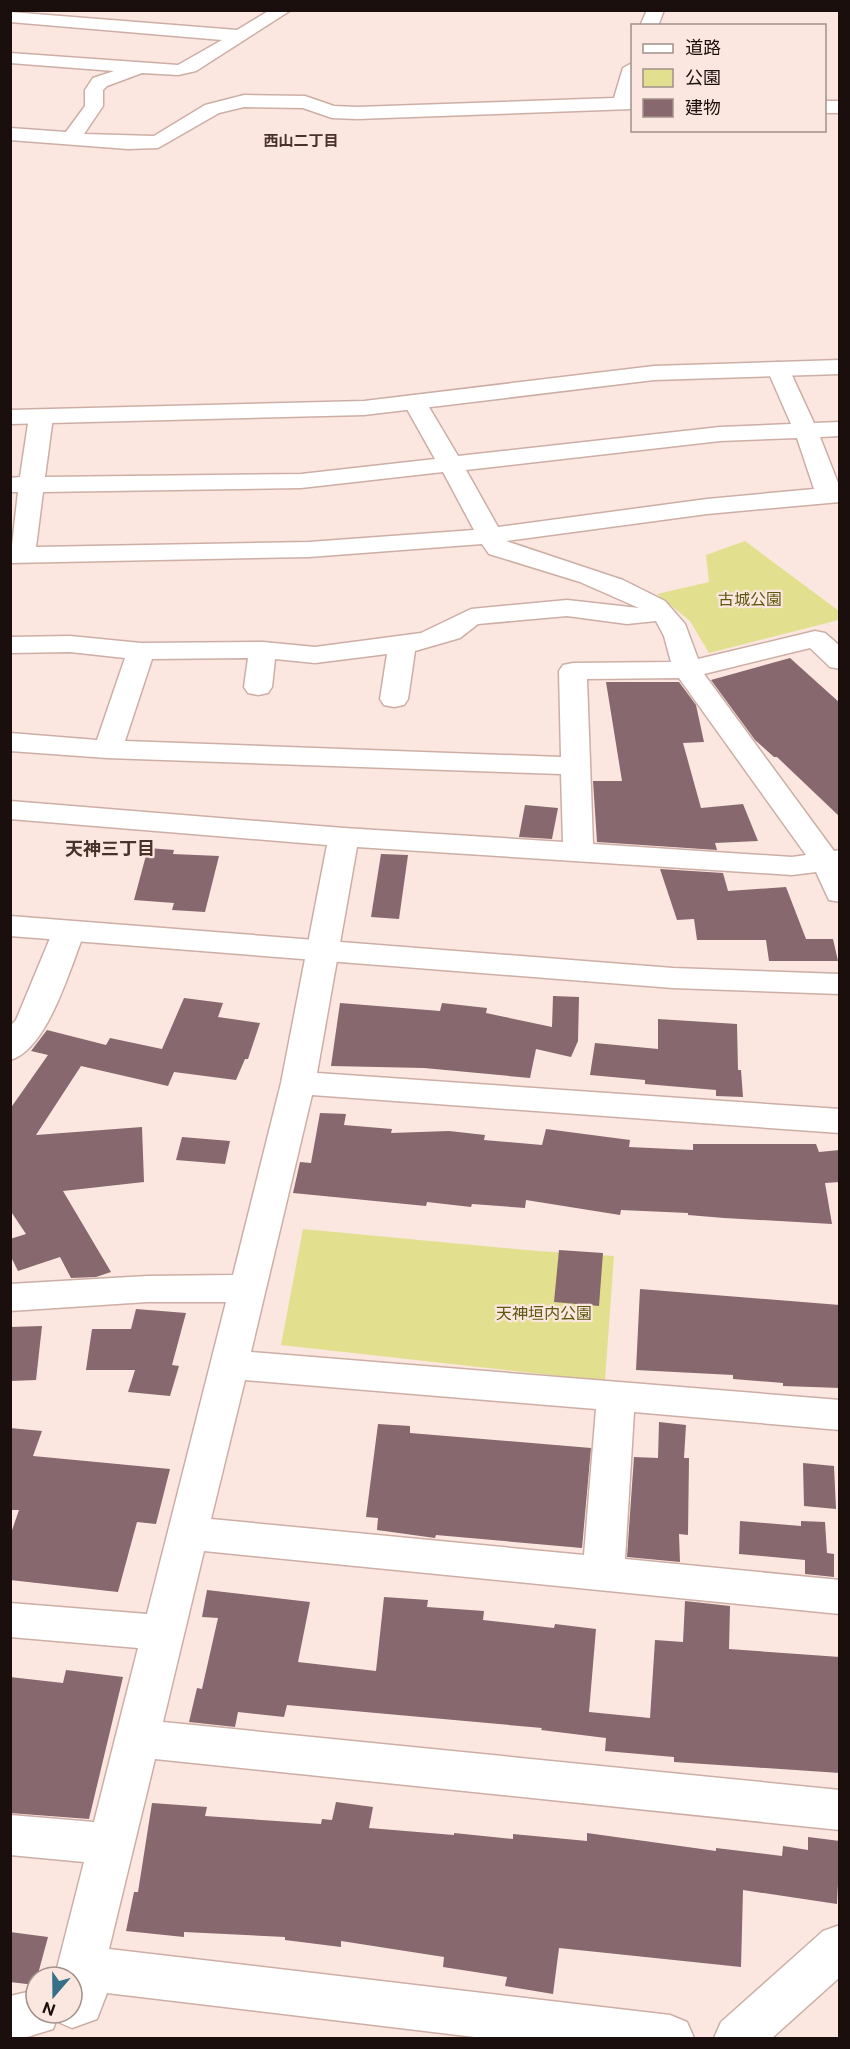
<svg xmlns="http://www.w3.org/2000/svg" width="850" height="2049" font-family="'Public Sans','Noto Sans JP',sans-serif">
<rect width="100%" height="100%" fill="#fbe7e0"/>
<g fill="#e2e08f">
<path d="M745,541L839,611V620L709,653L690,621L657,594L709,582L706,555Z"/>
<path d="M303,1229L538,1251L614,1256L605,1381L281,1345Z"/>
</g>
<g fill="#86686e">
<path d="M790,658L840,703V817L777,757H774L755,740L711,680Z"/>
<path d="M606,682H679L696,705L704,742L683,743L701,808L743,804L758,841L715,843L717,850L597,842L593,781H622Z"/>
<path d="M525,805L558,808L552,839L519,837Z"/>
<path d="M148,848L174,850L173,854L219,856L205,912L172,910L174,903L134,900Z"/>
<path d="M381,854L408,855L399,919L371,917Z"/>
<path d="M660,869L723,873L728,891L786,887L806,939H833L838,961H769L766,940H697L694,919L677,920Z"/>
<path d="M553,996L579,997L578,1041L571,1057L536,1049L530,1078L424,1068L331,1066L340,1003L440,1011L442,1003L487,1008L486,1013L552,1027Z"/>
<path d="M184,998L223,1003L218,1017L260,1023L248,1059H245L236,1080L174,1072L168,1086L81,1066L36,1135L142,1127L144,1182L63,1191L111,1272L96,1277L71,1278L60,1257L18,1271L10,1255V1239L26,1234L10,1210V1109L48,1055L31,1051L47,1030L106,1045L110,1038L162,1049Z"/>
<path d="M658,1019L737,1024L738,1070H741L743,1097L716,1096V1090L645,1084V1080L590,1075L595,1043L658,1049Z"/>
<path d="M320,1113L346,1114L344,1125L392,1129L391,1133L449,1131L485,1135L484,1140L542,1145L546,1129L630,1140L629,1147L693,1150V1144H816L819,1152L840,1150V1182L825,1183L832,1224L724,1218L688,1215V1213L621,1210L620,1215L526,1200L525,1208L472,1204L471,1207L427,1202L426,1206L293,1193L300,1162L311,1163Z"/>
<path d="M182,1137L230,1141L225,1164L176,1160Z"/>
<path d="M559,1250L603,1253L599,1306L554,1302Z"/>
<path d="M640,1289L840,1305V1388L783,1386V1383L733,1379V1375L636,1370Z"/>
<path d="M136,1309L186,1313L172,1365L179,1366L170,1396L128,1392L135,1370H86L92,1329H131Z"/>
<path d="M42,1326L36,1380L10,1381V1327Z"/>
<path d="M659,1422L686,1425L684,1458H689L688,1535L679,1534L680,1562L627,1557L634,1457L658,1458Z"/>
<path d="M378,1424L410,1426V1433L591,1448L582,1548L436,1535L435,1538L377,1530L378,1518L366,1517Z"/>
<path d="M10,1428L42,1431L33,1456L170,1469L156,1524L137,1522L118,1592L10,1580V1536L19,1510H10Z"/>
<path d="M803,1463L834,1466L836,1509L804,1506Z"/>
<path d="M740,1521L801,1526V1521L825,1522L827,1553L834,1554V1577L805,1574V1560L739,1554Z"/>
<path d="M207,1590L310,1602L298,1662L376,1671L384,1597L428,1600L427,1607L484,1611L483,1620L554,1628L555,1624L596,1629L589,1712L650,1718L655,1640L683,1642L685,1601L730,1606L729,1649L840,1657V1773L674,1762V1757L605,1751L606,1738L541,1730L542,1728L287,1705L284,1717L238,1712L235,1727L189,1722L197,1688L202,1689L218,1618L202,1617Z"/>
<path d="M66,1670L123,1677L89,1819L10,1813V1677L63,1683Z"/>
<path d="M336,1802L373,1807L369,1828L454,1835V1833L513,1839V1834L587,1841V1833L716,1851V1848L782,1856L783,1846L808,1850V1837L840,1841L837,1904L743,1890L741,1967L559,1948L553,1994L505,1986L507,1977L443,1967L444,1957L341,1941V1947L285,1940V1937L184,1932V1937L126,1931L134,1892H138L152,1803L207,1807L205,1816L321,1824L322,1819L332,1820Z"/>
<path d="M10,1932L48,1937L35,1985L10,1982Z"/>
</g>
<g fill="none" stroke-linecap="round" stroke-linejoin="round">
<defs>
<g id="street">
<path d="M270,10H291L196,71L178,75L142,73L107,86L103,90V106L84,134L154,136L205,105L244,95L305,96L334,106L357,107L614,98L623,68L632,63V109L357,119L332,118L303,108L244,107L219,113L158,148L128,149L10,140V128L66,132L85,106V90L93,78L114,71L10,63V53L178,65L222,40L10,22V12L237,30Z"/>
<path d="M647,10H664L658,26H640Z"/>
<rect x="824" y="101" width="16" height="12"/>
<path d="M778,362L786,364L789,369L814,423L840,422V436L820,437L840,488V502L707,514L506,541L623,580L665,601L685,624L698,659L815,631L825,633L840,646V669L830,667L810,648L704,674L834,851L840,850V902L829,900L816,872L792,875L357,847L317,1073L840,1109V1133L312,1095L251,1352L840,1400V1430L634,1412L625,1559L840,1580V1614L204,1551L163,1722L840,1790V1830L155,1759L109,1949L670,2015L687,2022L694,2038H483L107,1993L97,2019L72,2028L56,2021L53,2029L24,2038H10V1996L36,1990V2013H72V1977H61L57,1968L84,1862L10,1855V1815L94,1822L138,1648L10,1637V1603L147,1614L226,1302H147L10,1311V1284L147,1276L233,1275L281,1083L327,845L10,819V801L344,828L563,842L561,774L107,758L10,751V733L97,740L125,658L70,652L10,653V637L70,636L141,643L263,642L315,647L421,633L471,609L567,600L639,608L580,582L489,554L482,544L309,557L10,563L18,492H10V478L20,477L29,417L33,412H49L53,417L45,477L301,474L435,459L403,402L407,397H423L458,456L720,427L791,424L767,369L770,364ZM797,438L814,489L707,499L498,527L466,470L720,441ZM443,472L474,530L309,542L36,547L43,492L301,488ZM567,616L627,624L656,621L664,636L671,662L573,663L563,665L559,671L561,757L125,741L152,659L248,658L244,687L248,693L258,695L268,693L272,687L275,659L315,663L387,654L380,699L384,705L394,707L404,705L408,699L415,651L460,638L478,624ZM679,678L806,855L792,857L593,844L587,679ZM245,1380L596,1409L584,1555L211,1519Z"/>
<path d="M69,921L80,924L85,931C71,965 48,1050 10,1060V1026L16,1020L53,931L58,924Z"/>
<path d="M840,1925V1977L772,2038H714L721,2022L823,1931Z"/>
</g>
<g id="secondary">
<path d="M840,360V374L654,380L364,415L10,424V410L364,401L654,366Z"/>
<path d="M10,916L673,968L840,974V994L673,988L10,936Z"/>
</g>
</defs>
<use href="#street" stroke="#cdaea4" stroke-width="3"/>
<use href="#secondary" stroke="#cdaea4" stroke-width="3"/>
<use href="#street" fill="#fff" fill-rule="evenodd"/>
<use href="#secondary" fill="#fff" fill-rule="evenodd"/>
</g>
<g text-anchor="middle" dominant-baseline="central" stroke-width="4.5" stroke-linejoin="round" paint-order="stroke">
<g font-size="15" font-weight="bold" fill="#4a3129" stroke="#fbe7e0">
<text x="301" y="140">西山二丁目</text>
</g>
<g font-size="16" fill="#5c590f" stroke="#fbe7e0">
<text x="750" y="599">古城公園</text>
<text x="544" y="1313">天神垣内公園</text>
</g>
<g font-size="18" font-weight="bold" fill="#4a3129" stroke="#fbe7e0">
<text x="110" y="848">天神三丁目</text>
</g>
</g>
<rect width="850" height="2049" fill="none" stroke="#1a0f0c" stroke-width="24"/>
<rect x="631" y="24" width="195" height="108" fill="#fbe7e0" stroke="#a1918b" stroke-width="1.5"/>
<rect x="643" y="44" width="30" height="9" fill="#ffffff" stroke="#a1918b" stroke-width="1.5"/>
<text x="685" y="54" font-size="18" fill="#1a0f0c">道路</text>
<rect x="643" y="69" width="30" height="18" fill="#e2e08f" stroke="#a1918b" stroke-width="1.5"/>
<text x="685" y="84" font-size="18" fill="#1a0f0c">公園</text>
<rect x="643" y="99" width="30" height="18" fill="#86686e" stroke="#a1918b" stroke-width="1.5"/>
<text x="685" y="114" font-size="18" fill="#1a0f0c">建物</text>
<g transform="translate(54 1995) rotate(200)"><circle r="28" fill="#fbe7e0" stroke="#a1918b" stroke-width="1.5"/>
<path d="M0-4.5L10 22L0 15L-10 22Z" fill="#367189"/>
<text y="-9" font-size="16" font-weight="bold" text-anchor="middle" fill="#1a0f0c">N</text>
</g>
</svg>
